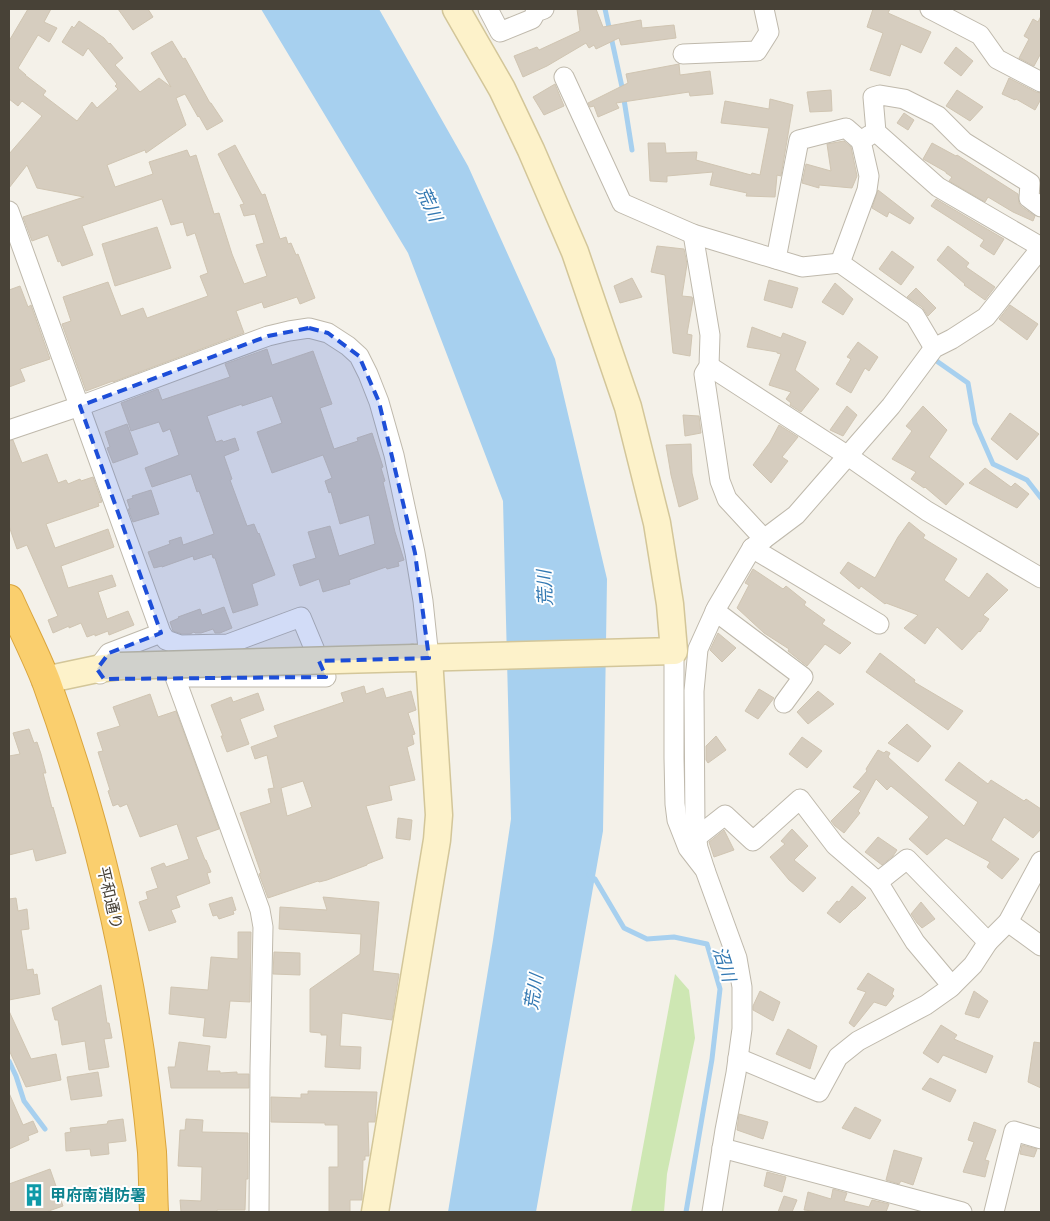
<svg xmlns="http://www.w3.org/2000/svg" width="1050" height="1221" font-family="Cabin,'Noto Sans JP',sans-serif">
<rect width="100%" height="100%" fill="#f4f1e9"/>
<path fill="#cee7b3" d="M675,974L689,990L695,1038L667,1174L664,1212H631Z"/>
<path fill="#a7d0ef" d="M261,9H379L468,166L555,359L607,579L603,831L536,1212H448L493,940L511,819L503,501L408,253Z"/>
<g fill="none" stroke-linecap="round" stroke-linejoin="round">
<g stroke="#a7d0ef" stroke-width="5">
<path d="M605,9L622,87L632,150"/>
<path d="M932,356L938,362L968,383L975,423L993,464L1027,480L1041,498"/>
<path d="M589,875L595,879L624,928L647,939L674,937L707,944L720,989L712,1059L686,1212"/>
<path d="M9,1061L16,1076L24,1101L45,1129"/>
</g>
</g>
<g fill="#d6cdbf" stroke="#d0c5b2" fill-rule="evenodd">
<path d="M28,9H51L44,22L57,28L49,42L38,35L18,68L26,75H25L46,91L43,95L77,121L92,102L97,108L118,89L115,86L117,84L88,48L83,56L62,42L72,26L74,28L79,21L104,38L109,44L110,43L123,58L115,65L140,92L159,78L171,87L151,53L172,41L183,59L185,58L210,103H211L223,121L207,130L199,116L198,117L185,94L176,98L186,125L146,153L145,150L107,165L115,187L153,174L149,162L187,150L190,157L196,155L214,214L219,213L232,254L244,284L267,276L256,245L264,243L255,214L244,216L240,205L244,204L218,154L235,145L262,195L265,194L280,239L286,237L288,244L291,243L296,255L298,254L315,298L300,304L297,297L264,308L262,302L236,311L244,333L113,382V381L86,391L62,324L71,321L63,297L108,282L121,316L143,308L147,318L208,296L200,276L208,273L195,233L187,236L183,222L171,225L162,199L82,226L93,255L62,266L60,261L58,262L48,235L32,241L23,217L84,197L37,188L27,165L9,188V154L42,116L22,101L18,106L9,99V41Z"/>
<path d="M118,9H148L153,17L133,30Z"/>
<path d="M577,9H596L603,27L641,20L642,28L674,25L676,38L621,45L619,38L596,49L594,45L589,48L586,43L547,66L523,77L514,56L537,47L539,50L580,31Z"/>
<path d="M873,9H890L888,13L931,32L921,53L901,44L890,76L870,70L883,33L867,27Z"/>
<path d="M1041,16V53L1034,66L1019,58L1029,39L1024,36L1033,19L1038,22Z"/>
<path d="M956,47L973,61L961,76L944,63Z"/>
<path d="M679,64L680,75L710,71L713,94L690,96L689,92L616,103L619,108L598,117L594,106L590,107L588,103L628,83L626,74Z"/>
<path d="M1009,78L1036,92L1041,93V99L1035,110L1016,99L1015,100L1002,94Z"/>
<path d="M555,84L564,106L544,115L533,97Z"/>
<path d="M831,90L832,111L810,112L807,92Z"/>
<path d="M957,90L983,107L970,121L946,106Z"/>
<path d="M770,99L793,105L781,176L777,175L775,197L746,196L747,193L710,185L713,172L667,176V182L650,181L648,143H665L666,153L697,152L696,160L751,175L752,173L760,175L769,128L721,123L725,101L769,109Z"/>
<path d="M904,113L914,120L908,130L897,123Z"/>
<path d="M844,141L851,147L857,176L852,188L819,185V188L802,183L806,164L831,171L827,144Z"/>
<path d="M932,143L956,156L957,155L1018,194L1019,203L1022,207L1035,216L1033,221L1013,212L988,197L985,202L949,181L952,177L946,173V172L923,159Z"/>
<path d="M878,190L914,218L910,224L889,212L887,217L872,208Z"/>
<path d="M936,199L1004,239L994,255L980,246L984,240L931,206Z"/>
<path d="M157,227L171,268L115,286L102,244Z"/>
<path d="M657,246L684,249L687,264L682,296L692,297L693,300L687,334L692,335L690,356L673,353L665,275L651,272Z"/>
<path d="M948,246L969,263L966,267L995,287L985,300L964,285L965,284L937,260Z"/>
<path d="M892,251L914,267L901,285L879,269Z"/>
<path d="M632,278L642,297L620,303L614,286Z"/>
<path d="M769,280L798,288L792,308L764,300Z"/>
<path d="M835,283L853,299L843,315L822,302Z"/>
<path d="M20,286L28,307L31,305L50,359L20,369L25,381L9,387V290Z"/>
<path d="M916,288L936,308L928,316L922,307L907,297Z"/>
<path d="M1010,305L1038,324L1027,340L999,319Z"/>
<path d="M752,327L781,338L783,333L806,342L795,370L819,389L801,412L790,405L791,403L786,399L791,392L769,385L781,354L777,353V352L747,347Z"/>
<path d="M858,342L878,357L869,371L865,368L851,393L836,384L851,359L847,357Z"/>
<path d="M267,349L272,365L313,351L332,404L320,408L334,449L358,441L357,438L372,433L383,467L381,468L385,481L383,482L395,532L404,560L398,562L399,566L387,569L386,567L349,580L350,584L323,592L319,579L300,586L293,565L316,558L308,532L330,526L339,556L375,544L369,515L340,524L331,492L329,493L325,481L332,478L323,455L272,473L257,432L282,423L272,396L242,406V404L207,416L216,442L222,440L223,442L235,438L239,450L224,456L232,479L230,480L247,526L254,524L258,534L259,533L275,575L252,584L258,605L233,613L215,558H213L212,554L194,560L193,556L162,567V566L154,568L148,552L170,544L169,541L181,537L183,545L214,534L199,491L197,492L191,474L152,487L145,468L179,455L170,429L163,432L159,422L131,431L121,403L158,389L162,400L230,377L225,364Z"/>
<path d="M847,406L857,415L843,436L830,430Z"/>
<path d="M923,406L947,430L929,457L964,484L946,505L925,487L924,488L911,479L916,472L892,459L912,431L906,426Z"/>
<path d="M1010,413L1039,434L1017,460L991,439Z"/>
<path d="M683,415L699,416L701,433L685,436Z"/>
<path d="M127,424L138,454L113,463L107,448L110,447L105,432Z"/>
<path d="M779,425L798,437L782,457L788,461L771,483L753,465L770,442Z"/>
<path d="M13,440L22,463L47,454L58,483L66,480L68,484L80,479L81,481L93,477L102,502L98,503L99,506L46,524L55,548L108,529L114,547L61,566L68,588L112,575L116,586L98,592L107,619L128,611L134,625L109,635L108,631L95,636V634L87,637L81,623L69,628V626L53,633L48,620L58,616L27,545L17,549L9,526V441Z"/>
<path d="M691,444L692,473L698,499L679,507L671,475L666,445Z"/>
<path d="M985,468L1011,487L1015,483L1029,494L1017,508L969,483Z"/>
<path d="M151,490L159,514L133,522L128,509H130L127,500L133,498L132,496Z"/>
<path d="M909,522L925,535L923,538L957,559L944,580L969,598L987,573L1008,590L983,615L989,619L980,632L979,631L962,650L937,627L925,644L904,628L918,615L886,603L885,604L861,586L859,589L840,573L848,562L875,578L898,537Z"/>
<path d="M753,569L783,589L786,586L806,602L804,605L825,620L822,624L851,643L840,654L825,644L807,666L788,651L789,649L764,633L737,608L749,585L745,583Z"/>
<path d="M224,607L232,628L220,633H215L213,629L201,633H195L194,632L190,634H182L173,631L170,622L179,618L178,617L200,609L202,615Z"/>
<path d="M718,633L736,648L722,662L710,650Z"/>
<path d="M880,653L915,680L914,682L963,711L948,730L866,672Z"/>
<path d="M364,686L366,694L383,688L386,698L411,691L416,710L408,713L415,734L412,735L414,744L407,747L415,780L389,786L392,800L366,806L383,858L367,864V865L327,880L319,882L318,881L268,898L259,874L261,873L240,813L271,803L268,789L274,788L267,755L255,759L251,747L278,737L274,726L344,702L341,693ZM303,781L312,807L287,816L281,788Z"/>
<path d="M759,689L774,698L758,719L745,711Z"/>
<path d="M818,691L834,704L808,724L797,712Z"/>
<path d="M258,693L264,710L240,719L249,744L227,752L221,736H223L211,705L231,697L233,702Z"/>
<path d="M150,694L158,717L176,711L219,829L196,837L205,860H206L211,872L207,873L210,883L176,896L180,907L171,910L176,922L149,931L139,902L148,899L146,892L158,888L151,868L164,863L166,867L189,859L177,824L140,837L127,804L120,807L118,804L113,806L108,791L110,790L98,752L103,751L97,733L120,726L113,707Z"/>
<path d="M907,724L931,746L918,762L888,743Z"/>
<path d="M29,729L34,743L37,742L41,754L46,773H43L52,808L53,807L66,853L36,861L33,849L9,855V756L20,754L13,733Z"/>
<path d="M716,736L726,750L708,763L706,760V746Z"/>
<path d="M802,737L822,751L807,768L789,754Z"/>
<path d="M878,750L884,753L886,751L890,753L888,757L964,826L978,802L945,780L959,762L988,784L991,780L1024,801L1026,799L1041,809V829L1033,838L1004,817L991,840L1019,859L1002,879L987,867L990,862L946,838L927,855L909,839L929,817L891,786L887,790L876,779L858,811L860,813L844,833L835,826L831,821L861,791L853,787L867,771L866,769Z"/>
<path d="M398,818L412,820L410,840L396,838Z"/>
<path d="M792,829L808,846L794,860L816,878L803,892L789,880L770,857L785,844L781,841Z"/>
<path d="M724,830L734,850L714,857L709,842Z"/>
<path d="M878,837L897,850L893,856L882,865L865,852Z"/>
<path d="M852,886L866,898L855,909H854L840,923L827,913L837,901L839,902Z"/>
<path d="M232,897L236,910L233,911L234,914L219,919L217,915L213,916L209,904Z"/>
<path d="M323,897L379,902L373,971L399,974L392,1020L342,1013L340,1046L361,1047L360,1069L325,1067L327,1035H321V1033L310,1032V989L360,954L361,934L279,929L280,907L327,910Z"/>
<path d="M16,898L18,911L27,909L29,929L21,930L27,970L33,969L34,975L37,974L40,994L9,1000V899Z"/>
<path d="M921,902L935,919L922,928L917,923L911,914Z"/>
<path d="M238,932H251L250,1002L230,1001L226,1038L203,1036L205,1018L169,1014L171,987L208,990L211,957L238,959Z"/>
<path d="M274,952L300,953V975L273,974Z"/>
<path d="M868,973L894,989L892,994L894,996L886,1006L874,1002L854,1027L849,1023L866,992L857,989Z"/>
<path d="M101,985L107,1023H109L112,1038L104,1039L109,1067L89,1070L85,1041L62,1045L58,1020H55L52,1008Z"/>
<path d="M760,991L780,1002L773,1021L753,1010V1006Z"/>
<path d="M974,991L988,1001L979,1018L965,1014Z"/>
<path d="M9,1011L31,1059L56,1054L61,1080L26,1087L9,1050Z"/>
<path d="M941,1025L957,1035L954,1039L993,1056L986,1073L943,1055L938,1063L923,1053Z"/>
<path d="M788,1029L817,1046L810,1069L776,1054Z"/>
<path d="M179,1042L210,1046L207,1071H220V1073L237,1072V1074H249V1088H171L168,1067H175Z"/>
<path d="M1034,1042L1041,1043V1088L1028,1082Z"/>
<path d="M98,1072L102,1096L71,1100L67,1077Z"/>
<path d="M930,1078L956,1090L950,1102L922,1089Z"/>
<path d="M308,1091L377,1092L375,1122H368L369,1156H365V1160H363L362,1200H350V1212H329V1167H338V1125H325V1123L271,1122V1097L301,1098V1094H308Z"/>
<path d="M9,1093L23,1125L33,1121L38,1132L28,1136L29,1140L9,1149Z"/>
<path d="M855,1107L881,1120L870,1139L842,1128Z"/>
<path d="M739,1114L768,1122L763,1139L737,1130Z"/>
<path d="M123,1119L126,1141L108,1143L109,1154L91,1156L90,1149L66,1151L65,1133L71,1132L70,1128L107,1124L108,1121Z"/>
<path d="M186,1119L203,1120L202,1132L248,1133V1179H246L245,1210H217V1212H181L180,1200L201,1201L202,1167L178,1166L180,1130H185Z"/>
<path d="M974,1122L996,1130L985,1160L989,1161L985,1177L963,1172L974,1142L968,1140Z"/>
<path d="M1022,1145L1037,1149L1034,1157L1020,1154Z"/>
<path d="M894,1150L922,1158L913,1185L901,1181L899,1184L886,1180Z"/>
<path d="M50,1169L63,1206L46,1212H9V1184Z"/>
<path d="M767,1172L786,1177L782,1192L764,1186Z"/>
<path d="M833,1189L847,1193L844,1201L869,1207L872,1200L889,1204L886,1212H821L804,1210L808,1192L831,1199Z"/>
<path d="M784,1196L797,1200L792,1212H778Z"/>
</g>
<g fill="none" stroke-linecap="round" stroke-linejoin="round">
<defs>
<g id="street">
<path d="M488,9L500,32L532,19L536,12L544,9"/>
<path d="M930,9L980,35L997,59L1041,82"/>
<path d="M683,54L757,51L769,32L764,9"/>
<path d="M564,77L622,203L693,234L802,267L840,263L915,316L934,348"/>
<path d="M1041,207L1029,198L1030,183L964,142L938,116L904,99L880,95L873,97L876,132L938,187L1041,247"/>
<path d="M9,211L161,633L166,640L180,645L228,644L301,617L326,677H178"/>
<path d="M693,234L710,335L709,366L704,374L720,481L727,499L764,539"/>
<path d="M776,259L799,140L846,128L861,141"/>
<path d="M840,263L867,190L869,176L861,141L870,135"/>
<path d="M709,366L848,456L927,511L1041,578"/>
<path d="M9,430L80,406L268,336L289,331L309,328L328,333L348,346L359,356L368,374L379,402L394,455L415,553L423,601L429,658"/>
<path d="M752,548L879,624"/>
<path d="M715,611L803,677L784,703"/>
<path d="M674,651V758L675,804L677,820L688,848L705,870L737,958L742,987V1029L736,1073L725,1130L712,1212"/>
<path d="M100,674L97,669L109,653L161,633"/>
<path d="M175,677L260,910L263,927L260,1069L259,1212"/>
<path d="M697,837L725,815L753,841L800,799L835,845L878,882L915,942L952,986"/>
<path d="M705,870L698,848L695,828L694,691L698,649L717,607L752,548L796,515L891,406L934,348L952,339L986,317L1041,248"/>
<path d="M878,882L907,859L988,942L1008,922L1041,861"/>
<path d="M1008,922L1041,946"/>
<path d="M738,1058L819,1092L838,1057L858,1041L926,1005L950,988L973,965L988,942"/>
<path d="M722,1148L962,1212"/>
<path d="M994,1212L1014,1131L1041,1139"/>
</g>
<g id="secondary">
<path d="M414,658L674,651L670,604L657,523L628,407L575,252L531,150L502,89L456,9"/>
<path d="M45,680L97,669L120,666"/>
<path d="M375,1212L437,840L439,815L429,658"/>
</g>
<path id="highway" d="M9,599C21,626 35,653 46,681C101,833 137,991 152,1152C153,1172 153,1192 154,1212"/>
</defs>
<use href="#street" stroke="#bfb9ac" stroke-width="21"/>
<use href="#secondary" stroke="#d3c699" stroke-width="29"/>
<use href="#highway" stroke="#daa53d" stroke-width="30"/>
<use href="#street" stroke="#fff" stroke-width="19"/>
<use href="#secondary" stroke="#fdf2ca" stroke-width="26"/>
<use href="#highway" stroke="#facf6e" stroke-width="28"/>
<defs>
<path id="secondary-bridge" d="M120,666L414,658"/>
</defs>
<use href="#secondary-bridge" stroke="#d3c699" stroke-width="29" stroke-linecap="butt"/>
<use href="#secondary-bridge" stroke="#fdf2ca" stroke-width="26"/>
</g>
<path fill="#1d4ed8" fill-opacity="0.2" stroke="#1d4ed8" stroke-width="4" stroke-dasharray="10 6" stroke-linejoin="round" d="M309,328L328,333L359,356L379,402L415,553L429,658L319,661L326,677L104,679L97,669L109,653L161,633L80,406L268,336Z"/>
<defs>
<symbol id="building-bare" viewBox="-9 -9 18 18"><path d="M-4-6H4V6H1V3H-1V6H-4ZM-2.5-4.3h1.7v1.8h-1.7ZM.8-4.3h1.7v1.8H.8ZM-2.5-1h1.7V.8h-1.7ZM.8-1h1.7V.8H.8Z" fill="#0f9aa8" stroke="#fff" stroke-width="2.5" paint-order="stroke"/></symbol>
</defs>
<g fill-rule="evenodd">
<use href="#building-bare" x="18" y="1179" width="32" height="32"/>
</g>
<g text-anchor="middle" dominant-baseline="central" stroke-width="4" stroke-linejoin="round" paint-order="stroke">
<g font-size="16" fill="#484237" stroke="#fff">
<text transform="translate(110 898) rotate(77)">平和通り</text>
</g>
<g font-size="16" font-weight="bold" fill="#0d838f" stroke="#fff" text-anchor="start">
<text x="50" y="1195">甲府南消防署</text>
</g>
<g font-size="18" font-style="italic" fill="#3278b2" stroke="#fff">
<text transform="translate(429 204) rotate(65)">荒川</text>
<text transform="translate(545 588) rotate(-93)">荒川</text>
<text transform="translate(724 964) rotate(72)">沼川</text>
<text transform="translate(534 992) rotate(-81)">荒川</text>
</g>
</g>
<rect width="1050" height="1221" fill="none" stroke="#484237" stroke-width="20"/>
</svg>
